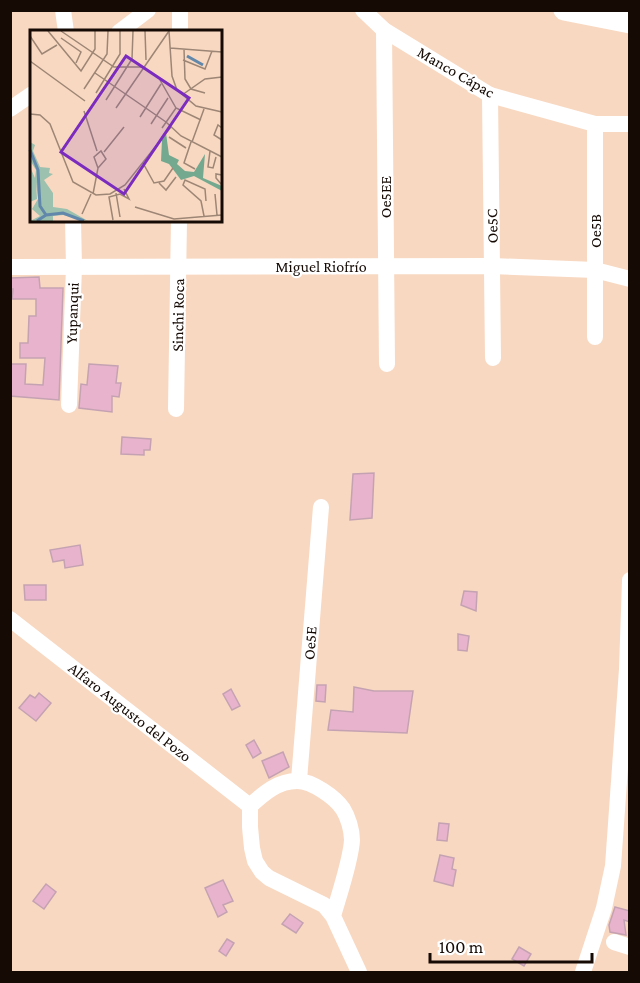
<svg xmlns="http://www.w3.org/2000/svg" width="640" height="983" font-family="'Crimson Pro',serif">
<rect width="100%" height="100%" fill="#f8d8c1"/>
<g fill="#e8b4cd" stroke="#c5a2b2" stroke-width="1.5">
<path d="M39,277L40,288H63L59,400L10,396V364H26L25,384L43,385L45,358H20V343H28L29,316H36V299H12L13,289H10V278Z"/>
<path d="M89,364L118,366L116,383H121L119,397L112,396V412L79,408L81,384L87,385Z"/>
<path d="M122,437L151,439L150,450H144V455L121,454Z"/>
<path d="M374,473L372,518L350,520L353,474Z"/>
<path d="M80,545L83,565L65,568L64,560L53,562L50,550Z"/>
<path d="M24,585H46V600H25Z"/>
<path d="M464,591L477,592L476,611L461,605Z"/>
<path d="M458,634L469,636L467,651L458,650Z"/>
<path d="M317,685H326L325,702L316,701Z"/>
<path d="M354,687L374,691H413L407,733L328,730L331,710L353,712Z"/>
<path d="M231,689L240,706L232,710L223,694Z"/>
<path d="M39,693L51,703L36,721L19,708L30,695L35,698Z"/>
<path d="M254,740L261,753L253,758L246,745Z"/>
<path d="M283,752L289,767L269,778L262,761Z"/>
<path d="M439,823L449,824L447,841L437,840Z"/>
<path d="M440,855L454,858L452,869L456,870L453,886L434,881Z"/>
<path d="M223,880L233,901L223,905L227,912L218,917L205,888Z"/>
<path d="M46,884L56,892L44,909L33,901Z"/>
<path d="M615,907L630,911V922L624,920L626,935L610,932L609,925Z"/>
<path d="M290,914L303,923L296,933L282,924Z"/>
<path d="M227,939L234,943L226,956L219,951Z"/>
<path d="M519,947L531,954L524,966L512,959Z"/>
</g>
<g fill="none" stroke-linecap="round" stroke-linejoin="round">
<g stroke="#fff" stroke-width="16">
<path d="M63,10L66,32"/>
<path d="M363,10L384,30L490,95L595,124H630"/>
<path d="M384,30L387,364"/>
<path d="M119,32L148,10"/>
<path d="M180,32V10"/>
<path d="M490,95L493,358"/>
<path d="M10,109L32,94"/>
<path d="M10,267L492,266L595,270L630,279"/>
<path d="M595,337V124"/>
<path d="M69,405L74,267L73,220"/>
<path d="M176,409L179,220"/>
<path d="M10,619L250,806"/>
<path d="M299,780L321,507"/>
<path d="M333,916C339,895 351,860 352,840C352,830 348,817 343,809C335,797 312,781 297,781C278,781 264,793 250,806V827L252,848L255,861L262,872L269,878L324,905L333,916L359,972"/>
<path d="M614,942L630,947"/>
<path d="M583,972L604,908L613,866L627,669L630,580"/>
</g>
<path stroke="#fff" stroke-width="21" d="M564,10L630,23"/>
</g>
<g text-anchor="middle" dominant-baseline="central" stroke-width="4.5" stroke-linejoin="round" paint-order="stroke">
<g font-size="16" fill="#150a04" stroke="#fff">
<text transform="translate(456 72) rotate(30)">Manco Cápac</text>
<text transform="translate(385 197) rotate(-90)">Oe5EE</text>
<text transform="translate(492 226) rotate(-91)">Oe5C</text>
<text transform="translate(595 231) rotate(-90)">Oe5B</text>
<text x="321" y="266">Miguel Riofrío</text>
<text transform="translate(72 313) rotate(-88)">Yupanqui</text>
<text transform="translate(178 315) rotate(-89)">Sinchi Roca</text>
<text transform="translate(310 643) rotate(-86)">Oe5E</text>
<text transform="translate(130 712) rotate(38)">Alfaro Augusto del Pozo</text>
</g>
</g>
<g transform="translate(30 30)">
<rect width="192" height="192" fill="#f8d8c1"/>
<path d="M0,112L5,115L3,121L10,137L20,138L19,143L23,144L14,150L23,163V177L37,179L58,191L33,185L23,186V191H0L10,186L2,179L8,169L6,152L7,169L0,172V137L5,148L6,140L1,132Z" fill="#9cc1ae"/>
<path d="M136,103L139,125L149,130L147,134L155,141L164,142L175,124L173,148L192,156V161L164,146L151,150L139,134L131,131L132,110Z" fill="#74a990"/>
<path fill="none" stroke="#6188aa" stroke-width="3" d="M157,26L173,35M0,120L8,140L10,176L16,185M7,191L16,185L33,183L54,191"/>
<path fill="none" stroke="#9d8675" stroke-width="1.5" d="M18,1L51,41L65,19V1M31,1L84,37H114M115,1L116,30M139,1L142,46L147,60L166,76L192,82M0,6L12,24L27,15M31,8L51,22L46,33M140,18L192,22M154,19L155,49L161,59L175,63M153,30L175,39L182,21M0,31L55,71M65,43L136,92L151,106L192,127M130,50L146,78L171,90M54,59L77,24L78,1M66,63L90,24V1M152,65L175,49L192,47M76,70L102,29L103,1M86,78L139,1M54,81L67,121M0,84L10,85L20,94L43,152L66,165L80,164L95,155L141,97M110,87L131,54M121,94L138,68M132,98L146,78M192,98L188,95L184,105L192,110M139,107L156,118M161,112L154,133L165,139M162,112L174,79M180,121L178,137L183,138L186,127M74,122L94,97M113,133L124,153L134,151L143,138M192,145L186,144V148L192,155M129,153L136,160L146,147M86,163L90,187M63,164L68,138L64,127L71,121L76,129L68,138M185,164L187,185M105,177L144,189L192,185M52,184L61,164M174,186L171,171L153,155L155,150L175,159L176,171M83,190L79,167L90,164L99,169L94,159"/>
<path fill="#7b2cbf" fill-opacity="0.15" stroke="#7b2cbf" stroke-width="3" d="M96,26L159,68L94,164L31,122Z"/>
<rect width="192" height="192" fill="none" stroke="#150a04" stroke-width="3"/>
</g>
<rect width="640" height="983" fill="none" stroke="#150a04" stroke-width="24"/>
<path d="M430 953v9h162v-9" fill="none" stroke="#150a04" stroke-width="3"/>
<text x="439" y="953" font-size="18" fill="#150a04" stroke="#ffffff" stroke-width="4.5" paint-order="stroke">100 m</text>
</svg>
